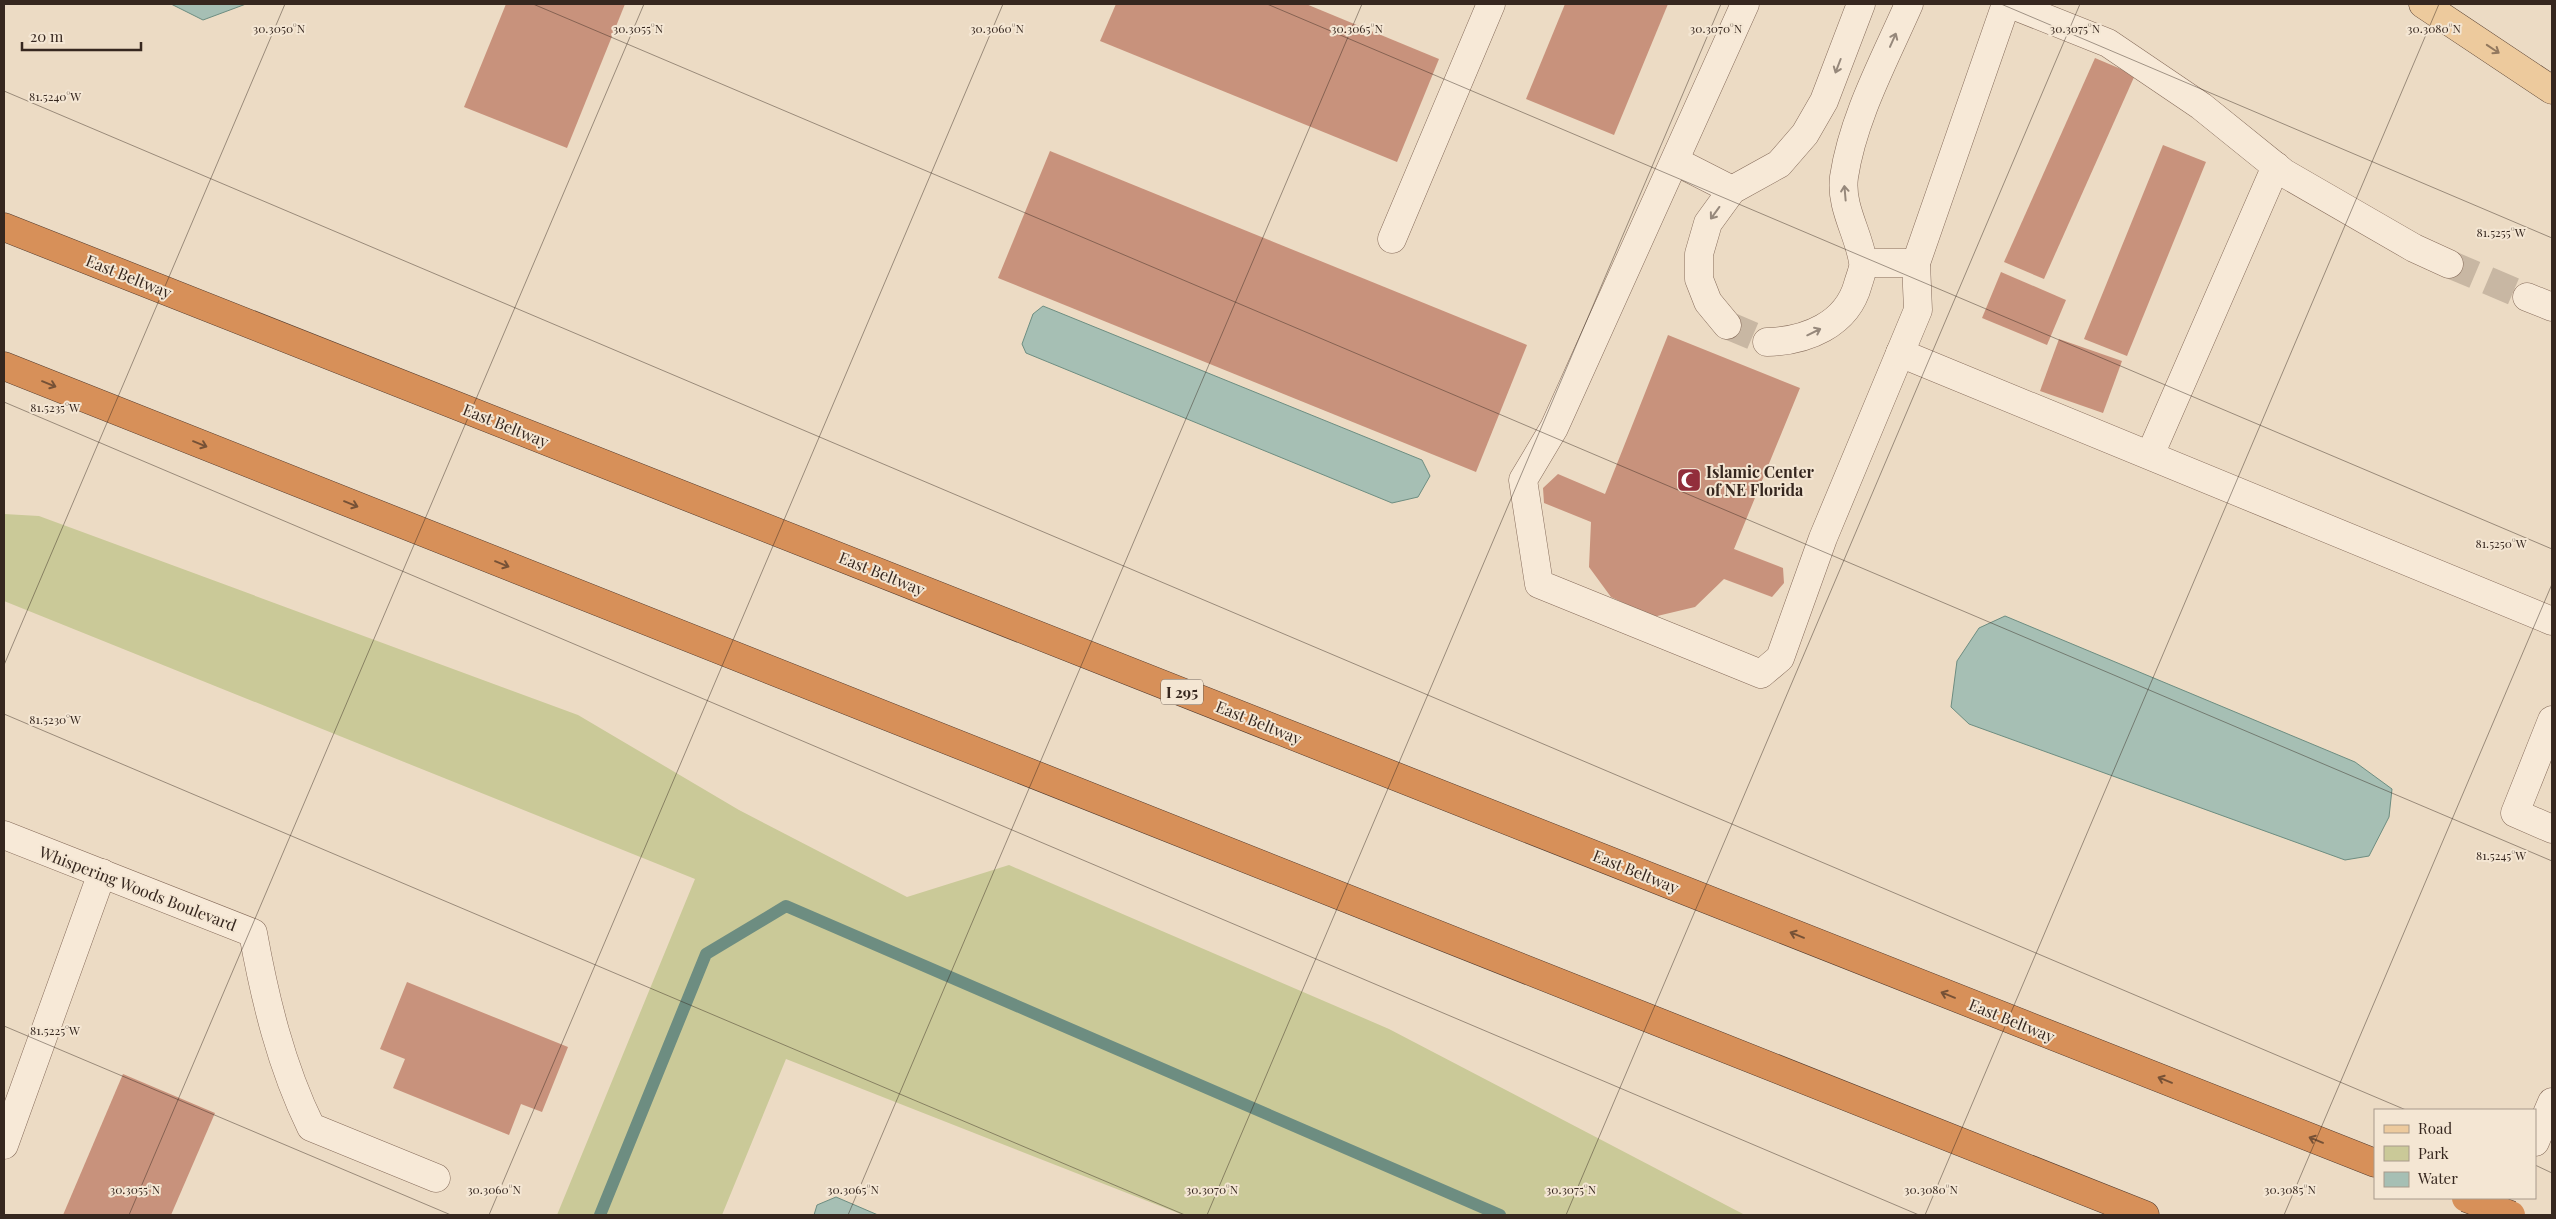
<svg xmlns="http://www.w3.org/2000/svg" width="2556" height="1219" font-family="'Playfair Display',serif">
<rect width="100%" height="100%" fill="#ecdbc4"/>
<path fill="#cac998" d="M4,514L39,516L578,715L739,810L907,897L1009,865L1389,1029L1745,1215H1183L786,1059L722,1215H557L695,879L4,601Z"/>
<g fill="#a6bfb4" stroke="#6d8d81">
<path d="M171,4H246L203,20Z"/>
<path d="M1043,306L1422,460L1430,476L1418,497L1392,503L1026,353L1022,344L1033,314Z"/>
<path d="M2005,616L2355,762L2392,789L2389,817L2369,856L2345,860L1969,724L1951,707L1957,661L1979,628Z"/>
<path d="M836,1197L878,1215H814L817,1205Z"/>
</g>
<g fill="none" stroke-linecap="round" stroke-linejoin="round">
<path stroke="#6d8d81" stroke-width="12" d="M600,1215L706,954L786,906L1500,1215"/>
</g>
<g fill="#c8927c">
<path d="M506,4H625L567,148L464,107Z"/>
<path d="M1116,4H1306L1439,59L1397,162L1100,41Z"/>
<path d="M1565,4H1668L1614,135L1526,99Z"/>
<path d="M2095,58L2135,75L2044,279L2004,262Z"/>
<path d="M2163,145L2206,162L2127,356L2084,339Z"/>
<path d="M1050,151L1527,345L1476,472L998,278Z"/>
<path d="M2001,272L2066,300L2047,345L1982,318Z"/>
<path d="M1668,335L1800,388L1734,549L1783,568L1784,583L1772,597L1724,579L1695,607L1653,617L1611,597L1589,567L1591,522L1544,503L1543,488L1558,474L1605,494Z"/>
<path d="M2059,339L2122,361L2103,413L2040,391Z"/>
<path d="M407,982L568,1047L542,1112L521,1104L509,1135L393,1088L405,1059L380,1049Z"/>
<path d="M123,1074L215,1113L171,1215H63Z"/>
</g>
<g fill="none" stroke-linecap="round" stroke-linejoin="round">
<g stroke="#c8b7a3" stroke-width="28" stroke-dasharray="28 14" stroke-linecap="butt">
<path d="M2449,264L2527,297"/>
<path d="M1727,325L1767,342"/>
</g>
<defs>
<g id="minor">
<path d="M1745,4L1554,428L1523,480L1539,584L1761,674L1780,658L1823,538L1918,310L1916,263L2006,4"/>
<path d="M2010,4L2108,43L2201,106L2284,173L2414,248L2449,264"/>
<path d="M1675,161L1732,190"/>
<path d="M1392,239L1491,4"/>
<path d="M1864,263H1916"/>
<path d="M2527,297L2552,307"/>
<path d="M1727,325L1708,302L1699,279V254L1708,223L1732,190L1779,164L1805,134L1824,101L1861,4"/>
<path d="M1767,342C1806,341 1847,325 1858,284C1860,277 1864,268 1863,262C1859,234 1840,207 1844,177C1853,117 1885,59 1909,4"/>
<path d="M1900,353L2552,621"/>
<path d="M2150,455L2276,166"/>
<path d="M2552,720L2515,813L2552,829"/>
<path d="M4,835L253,933C265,999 281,1066 311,1127L436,1178"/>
<path d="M2535,1142L2552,1102"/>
<path d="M4,1145L102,873"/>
</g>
<path id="major" d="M2423,4L2552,90"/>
<g id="highway">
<path d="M4,227L2375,1163"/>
<path d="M4,366L2145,1215"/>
</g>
</defs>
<use href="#minor" stroke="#866c5b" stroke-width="29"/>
<use href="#major" stroke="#543c2f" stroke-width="29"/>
<use href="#highway" stroke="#543c2f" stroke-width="29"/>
<use href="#minor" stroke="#f7e9d7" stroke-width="28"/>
<use href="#major" stroke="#edca9d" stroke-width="28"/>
<use href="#highway" stroke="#d79059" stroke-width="28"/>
<defs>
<path id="highway-bridge" d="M2466,1198L2511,1215"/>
</defs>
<use href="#highway-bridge" stroke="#543c2f" stroke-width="29" stroke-linecap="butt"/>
<use href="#highway-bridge" stroke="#d79059" stroke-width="28"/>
</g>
<defs><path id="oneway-shaft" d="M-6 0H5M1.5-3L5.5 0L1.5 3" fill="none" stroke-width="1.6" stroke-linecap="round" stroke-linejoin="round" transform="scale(1.25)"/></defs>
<g stroke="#96887b">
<use href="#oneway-shaft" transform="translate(1893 40) rotate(-66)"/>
<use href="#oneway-shaft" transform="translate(1838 66) rotate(111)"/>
<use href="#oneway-shaft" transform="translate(1845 193) rotate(-95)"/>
<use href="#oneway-shaft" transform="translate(1715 213) rotate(126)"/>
<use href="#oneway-shaft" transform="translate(1814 332) rotate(-26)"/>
</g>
<use stroke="#92785e" href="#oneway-shaft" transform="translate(2493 49) rotate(34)"/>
<g stroke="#765136">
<use href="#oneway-shaft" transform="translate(49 384) rotate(22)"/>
<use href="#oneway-shaft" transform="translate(200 444) rotate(22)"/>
<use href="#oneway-shaft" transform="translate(351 504) rotate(22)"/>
<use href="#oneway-shaft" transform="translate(502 564) rotate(22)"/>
<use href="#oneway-shaft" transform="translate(1797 935) rotate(-158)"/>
<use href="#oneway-shaft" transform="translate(1948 995) rotate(-158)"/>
<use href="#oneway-shaft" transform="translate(2165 1080) rotate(-158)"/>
<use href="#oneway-shaft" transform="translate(2316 1140) rotate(-158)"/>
</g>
<path fill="none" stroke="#36271f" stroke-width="1" stroke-opacity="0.45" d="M533,4L2552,861M1267,4L2552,549M2001,4L2552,238M4,91L2406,1110M4,402L1919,1215M4,665L285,4M4,714L1185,1215M4,1026L451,1215M2535,1165L2552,1173M129,1215L644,4M489,1215L1003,4M848,1215L1362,4M1207,1215L1721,4M1566,1215L2080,4M1925,1215L2439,4M2284,1215L2552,584"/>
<defs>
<symbol id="mosque-square" viewBox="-11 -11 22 22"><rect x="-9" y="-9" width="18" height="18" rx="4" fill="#922e3b" stroke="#f4e6d3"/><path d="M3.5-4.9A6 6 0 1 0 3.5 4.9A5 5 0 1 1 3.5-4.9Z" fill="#fff"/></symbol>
</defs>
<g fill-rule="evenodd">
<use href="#mosque-square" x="1675" y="466" width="28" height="28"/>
</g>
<g text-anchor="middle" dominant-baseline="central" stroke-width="4" stroke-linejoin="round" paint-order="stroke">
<rect fill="#f4e6d3" stroke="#6f6055" stroke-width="1" x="1161" y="679.5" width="42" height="25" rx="4"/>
<g font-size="15" font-weight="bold" fill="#36271f">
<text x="1182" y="692">I 295</text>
</g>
<g font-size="16" fill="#36271f" stroke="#f4e6d3">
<text transform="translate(129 276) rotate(22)">East Beltway</text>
<text transform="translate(506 425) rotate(22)">East Beltway</text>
<text transform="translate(882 573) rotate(22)">East Beltway</text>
<text transform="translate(1259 722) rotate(22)">East Beltway</text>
<text transform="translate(1636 871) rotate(22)">East Beltway</text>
<text transform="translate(138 888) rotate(21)">Whispering Woods Boulevard</text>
<text transform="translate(2012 1020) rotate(22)">East Beltway</text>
</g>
<g font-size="16" font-weight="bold" fill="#36271f" stroke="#f4e6d3" text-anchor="start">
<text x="1706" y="471">Islamic Center<tspan x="1706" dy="18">of NE Florida</tspan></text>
</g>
</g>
<g font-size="12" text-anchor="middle" fill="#36271f" stroke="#f4e6d3" stroke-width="4" stroke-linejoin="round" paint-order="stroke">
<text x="279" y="33">30.3050°N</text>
<text x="638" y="33">30.3055°N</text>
<text x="997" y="33">30.3060°N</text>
<text x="1357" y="33">30.3065°N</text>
<text x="1716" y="33">30.3070°N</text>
<text x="2075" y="33">30.3075°N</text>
<text x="2434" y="33">30.3080°N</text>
<text x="55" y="101">81.5240°W</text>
<text x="2501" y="237">81.5255°W</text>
<text x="55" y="412">81.5235°W</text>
<text x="2501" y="548">81.5250°W</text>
<text x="55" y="724">81.5230°W</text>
<text x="2501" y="860">81.5245°W</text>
<text x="55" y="1035">81.5225°W</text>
<text x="135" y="1194">30.3055°N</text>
<text x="494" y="1194">30.3060°N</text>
<text x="853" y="1194">30.3065°N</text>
<text x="1212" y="1194">30.3070°N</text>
<text x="1571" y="1194">30.3075°N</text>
<text x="1931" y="1194">30.3080°N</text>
<text x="2290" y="1194">30.3085°N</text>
</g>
<rect width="2556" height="1219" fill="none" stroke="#36271f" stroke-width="10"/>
<rect x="2374" y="1109" width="162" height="90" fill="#f4e6d3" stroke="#a89a8b"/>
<rect x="2384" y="1125" width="25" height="8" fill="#edca9d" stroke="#a89a8b"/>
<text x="2418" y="1134" font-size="15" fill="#36271f">Road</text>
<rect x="2384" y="1146" width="25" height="15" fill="#cac998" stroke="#a89a8b"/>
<text x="2418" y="1159" font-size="15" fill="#36271f">Park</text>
<rect x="2384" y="1172" width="25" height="15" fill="#a6bfb4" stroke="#a89a8b"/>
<text x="2418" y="1184" font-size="15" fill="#36271f">Water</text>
<path d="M22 42v8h119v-8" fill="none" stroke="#36271f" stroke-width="2.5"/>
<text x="30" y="42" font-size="15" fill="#36271f" stroke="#f4e6d3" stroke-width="4" paint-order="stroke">20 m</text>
</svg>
